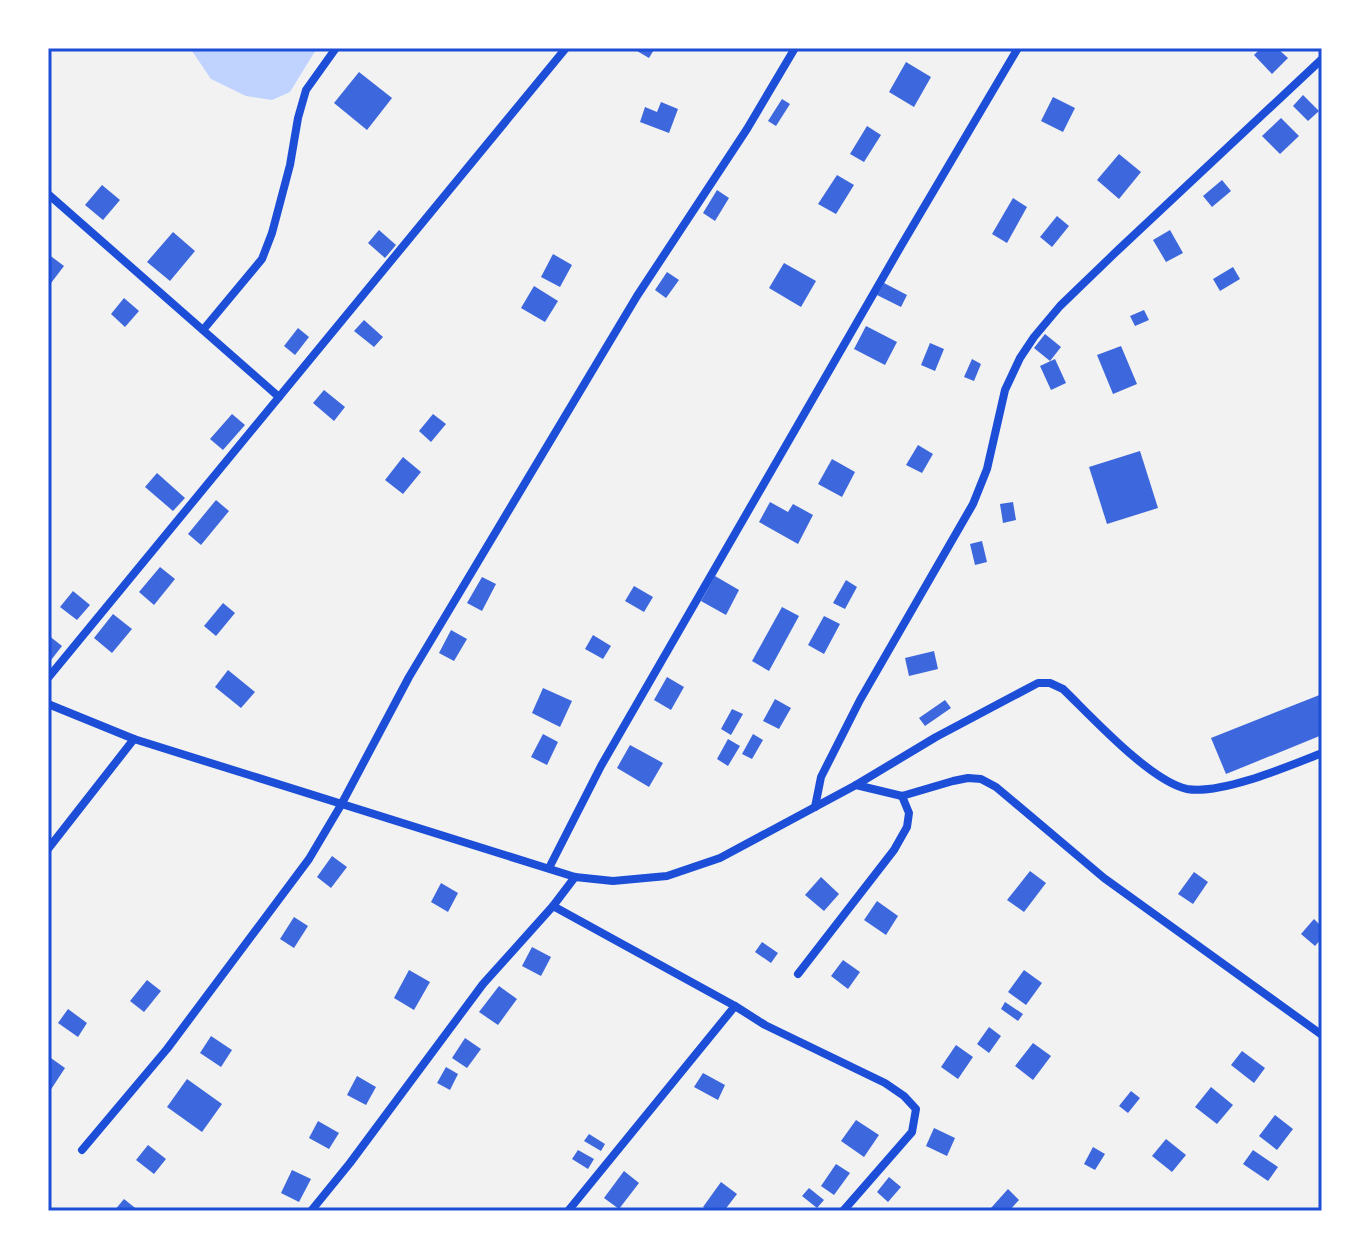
<svg xmlns="http://www.w3.org/2000/svg" width="1370" height="1259" font-family="Manrope,sans-serif">
<rect width="100%" height="100%" fill="#f2f2f2"/>
<path fill="#bfd3fe" d="M190,48H317L290,92L272,100L246,96L211,79Z"/>
<g fill="#3d67dc">
<path d="M632,48H655L649,58Z"/>
<path d="M1261,48H1277L1288,58L1272,74L1254,55Z"/>
<path d="M906,62L931,77L914,107L889,92Z"/>
<path d="M359,72L392,98L367,130L334,103Z"/>
<path d="M1303,95L1319,111L1308,121L1293,106Z"/>
<path d="M1053,97L1075,108L1063,132L1041,121Z"/>
<path d="M782,99L790,104L776,126L768,121Z"/>
<path d="M661,102L678,109L669,133L640,122L645,107L657,112Z"/>
<path d="M1281,118L1299,136L1280,154L1262,136Z"/>
<path d="M867,126L881,135L864,162L850,154Z"/>
<path d="M1119,154L1141,172L1119,199L1097,180Z"/>
<path d="M837,175L854,185L836,214L818,204Z"/>
<path d="M1222,180L1231,191L1212,207L1203,196Z"/>
<path d="M102,185L120,200L103,220L85,205Z"/>
<path d="M717,190L729,198L715,221L703,213Z"/>
<path d="M1013,198L1027,207L1007,243L992,234Z"/>
<path d="M1057,216L1069,226L1052,247L1040,237Z"/>
<path d="M379,230L396,245L385,258L368,243Z"/>
<path d="M1170,230L1183,253L1166,262L1153,240Z"/>
<path d="M173,232L195,251L170,281L147,262Z"/>
<path d="M48,254L64,266L48,287Z"/>
<path d="M553,254L572,265L560,287L541,277Z"/>
<path d="M784,263L816,281L801,307L769,288Z"/>
<path d="M1233,267L1240,279L1220,291L1213,279Z"/>
<path d="M667,272L679,280L666,298L655,290Z"/>
<path d="M884,283L907,295L901,307L877,295Z"/>
<path d="M534,286L558,301L545,322L521,308Z"/>
<path d="M124,298L139,311L125,327L111,314Z"/>
<path d="M1144,310L1149,320L1135,326L1130,316Z"/>
<path d="M364,320L383,337L374,347L354,331Z"/>
<path d="M866,326L897,342L885,365L854,349Z"/>
<path d="M298,328L309,337L295,355L284,346Z"/>
<path d="M1045,334L1061,347L1050,361L1034,348Z"/>
<path d="M930,343L944,349L935,371L921,365Z"/>
<path d="M1121,346L1137,384L1113,394L1097,355Z"/>
<path d="M972,359L981,364L974,381L964,377Z"/>
<path d="M1055,359L1066,383L1051,390L1040,366Z"/>
<path d="M324,390L345,407L334,421L313,403Z"/>
<path d="M232,414L245,425L223,450L210,439Z"/>
<path d="M433,414L446,424L431,442L419,431Z"/>
<path d="M918,445L933,454L922,473L906,465Z"/>
<path d="M1140,451L1158,508L1107,524L1089,467Z"/>
<path d="M403,457L421,472L403,494L385,480Z"/>
<path d="M832,459L855,472L842,497L818,484Z"/>
<path d="M157,473L185,498L173,511L145,487Z"/>
<path d="M216,500L229,511L201,545L188,534Z"/>
<path d="M770,502L788,512L793,504L813,515L798,544L759,522Z"/>
<path d="M1013,502L1016,520L1003,523L1000,504Z"/>
<path d="M982,541L987,562L975,565L970,544Z"/>
<path d="M160,567L175,579L154,605L139,592Z"/>
<path d="M715,576L739,590L726,615L701,601Z"/>
<path d="M482,577L496,584L482,611L467,603Z"/>
<path d="M846,580L857,587L845,609L833,603Z"/>
<path d="M634,586L653,597L644,612L625,601Z"/>
<path d="M73,591L90,605L77,620L60,607Z"/>
<path d="M223,603L235,613L216,636L204,626Z"/>
<path d="M782,607L799,616L769,671L752,661Z"/>
<path d="M113,614L132,629L112,653L94,638Z"/>
<path d="M824,616L840,624L824,654L808,645Z"/>
<path d="M451,630L467,639L454,661L439,653Z"/>
<path d="M48,635L62,646L48,664Z"/>
<path d="M593,635L611,646L603,659L585,649Z"/>
<path d="M934,651L938,669L909,676L905,658Z"/>
<path d="M228,670L255,692L241,708L215,687Z"/>
<path d="M667,677L684,687L671,710L654,700Z"/>
<path d="M543,688L572,701L560,727L532,713Z"/>
<path d="M1322,694V735L1226,774L1211,738Z"/>
<path d="M775,699L791,708L779,729L763,721Z"/>
<path d="M945,700L951,708L925,726L919,718Z"/>
<path d="M732,709L743,714L731,735L721,729Z"/>
<path d="M543,734L558,742L547,765L531,757Z"/>
<path d="M753,734L763,740L752,759L742,754Z"/>
<path d="M728,739L740,746L728,766L717,759Z"/>
<path d="M630,745L663,763L649,787L617,768Z"/>
<path d="M332,856L347,867L331,888L317,877Z"/>
<path d="M1030,871L1046,883L1024,912L1007,900Z"/>
<path d="M1194,872L1208,882L1193,904L1178,894Z"/>
<path d="M821,877L839,894L824,911L805,895Z"/>
<path d="M441,883L458,893L448,912L431,902Z"/>
<path d="M877,901L898,916L886,935L864,920Z"/>
<path d="M294,917L308,926L294,948L280,939Z"/>
<path d="M1314,919L1322,927V938L1315,946L1301,934Z"/>
<path d="M762,942L778,953L771,963L755,952Z"/>
<path d="M532,947L551,957L541,976L522,966Z"/>
<path d="M843,960L860,972L848,989L831,976Z"/>
<path d="M409,970L430,982L414,1010L394,998Z"/>
<path d="M1024,970L1042,983L1026,1005L1008,992Z"/>
<path d="M147,980L161,991L144,1012L130,1001Z"/>
<path d="M499,986L517,999L498,1025L479,1012Z"/>
<path d="M1005,1002L1023,1014L1018,1021L1001,1009Z"/>
<path d="M68,1009L87,1023L78,1037L58,1023Z"/>
<path d="M989,1027L1001,1036L989,1053L977,1044Z"/>
<path d="M211,1036L232,1050L221,1067L200,1053Z"/>
<path d="M465,1038L481,1049L467,1068L452,1058Z"/>
<path d="M1033,1043L1051,1056L1033,1080L1015,1066Z"/>
<path d="M956,1045L973,1057L958,1079L941,1067Z"/>
<path d="M1242,1051L1265,1068L1254,1083L1231,1065Z"/>
<path d="M48,1056L65,1068L48,1094Z"/>
<path d="M446,1067L458,1074L450,1090L437,1083Z"/>
<path d="M703,1073L725,1085L718,1100L694,1087Z"/>
<path d="M357,1076L376,1087L366,1105L347,1095Z"/>
<path d="M187,1079L222,1104L202,1132L167,1107Z"/>
<path d="M1211,1087L1233,1105L1217,1124L1195,1107Z"/>
<path d="M1131,1091L1140,1098L1128,1113L1119,1106Z"/>
<path d="M1275,1115L1293,1129L1277,1150L1259,1136Z"/>
<path d="M856,1120L879,1135L864,1157L841,1141Z"/>
<path d="M318,1121L339,1133L329,1149L309,1138Z"/>
<path d="M934,1128L955,1138L947,1156L926,1146Z"/>
<path d="M589,1134L605,1144L601,1151L584,1141Z"/>
<path d="M1166,1139L1186,1155L1172,1172L1152,1156Z"/>
<path d="M148,1145L166,1159L154,1174L136,1160Z"/>
<path d="M1093,1147L1105,1154L1095,1170L1084,1164Z"/>
<path d="M578,1150L594,1159L588,1169L572,1159Z"/>
<path d="M1253,1150L1278,1167L1268,1181L1243,1164Z"/>
<path d="M836,1164L850,1173L834,1195L821,1186Z"/>
<path d="M292,1170L311,1179L299,1202L281,1193Z"/>
<path d="M624,1171L639,1183L619,1209L604,1198Z"/>
<path d="M889,1177L901,1187L888,1202L877,1192Z"/>
<path d="M721,1182L737,1194L724,1211H709L703,1207Z"/>
<path d="M809,1188L824,1200L817,1208L802,1196Z"/>
<path d="M1008,1189L1019,1200L1009,1211H994L991,1208Z"/>
<path d="M124,1199L139,1211H114Z"/>
</g>
<g fill="none" stroke-linecap="round" stroke-linejoin="round">
<g stroke="#1d4ed8" stroke-width="8">
<path d="M48,194L279,397"/>
<path d="M203,330L262,259L272,233L290,165L298,118L306,90L336,48"/>
<path d="M48,678L566,48"/>
<path d="M48,704L134,739L575,877L613,881L667,876L720,858L856,785L936,737L1038,683H1050L1063,689C1091,716 1150,781 1187,789C1221,795 1289,766 1322,753"/>
<path d="M856,785L902,796L953,781L968,778L981,779L996,787L1104,878L1322,1035"/>
<path d="M815,807L821,777L860,700L973,504L987,469L1005,390L1020,358L1034,337L1060,306L1117,251L1322,59"/>
<path d="M48,849L134,739"/>
<path d="M549,868L601,766L901,246L1018,48"/>
<path d="M553,906L735,1006L765,1025L885,1083L904,1096L916,1109L912,1132L843,1211"/>
<path d="M798,974L894,850L907,827L909,813L902,796"/>
<path d="M82,1150L167,1049L309,859L341,805L409,677L637,296L747,129L795,48"/>
<path d="M311,1211L350,1163L483,984L553,906L575,877"/>
<path d="M568,1211L735,1006"/>
</g>
</g>
<rect width="1370" height="1259" fill="none" stroke="#ffffff" stroke-width="100"/>
<rect x="50" y="50" width="1270" height="1159" fill="none" stroke="#1d4ed8" stroke-width="3"/>
</svg>
